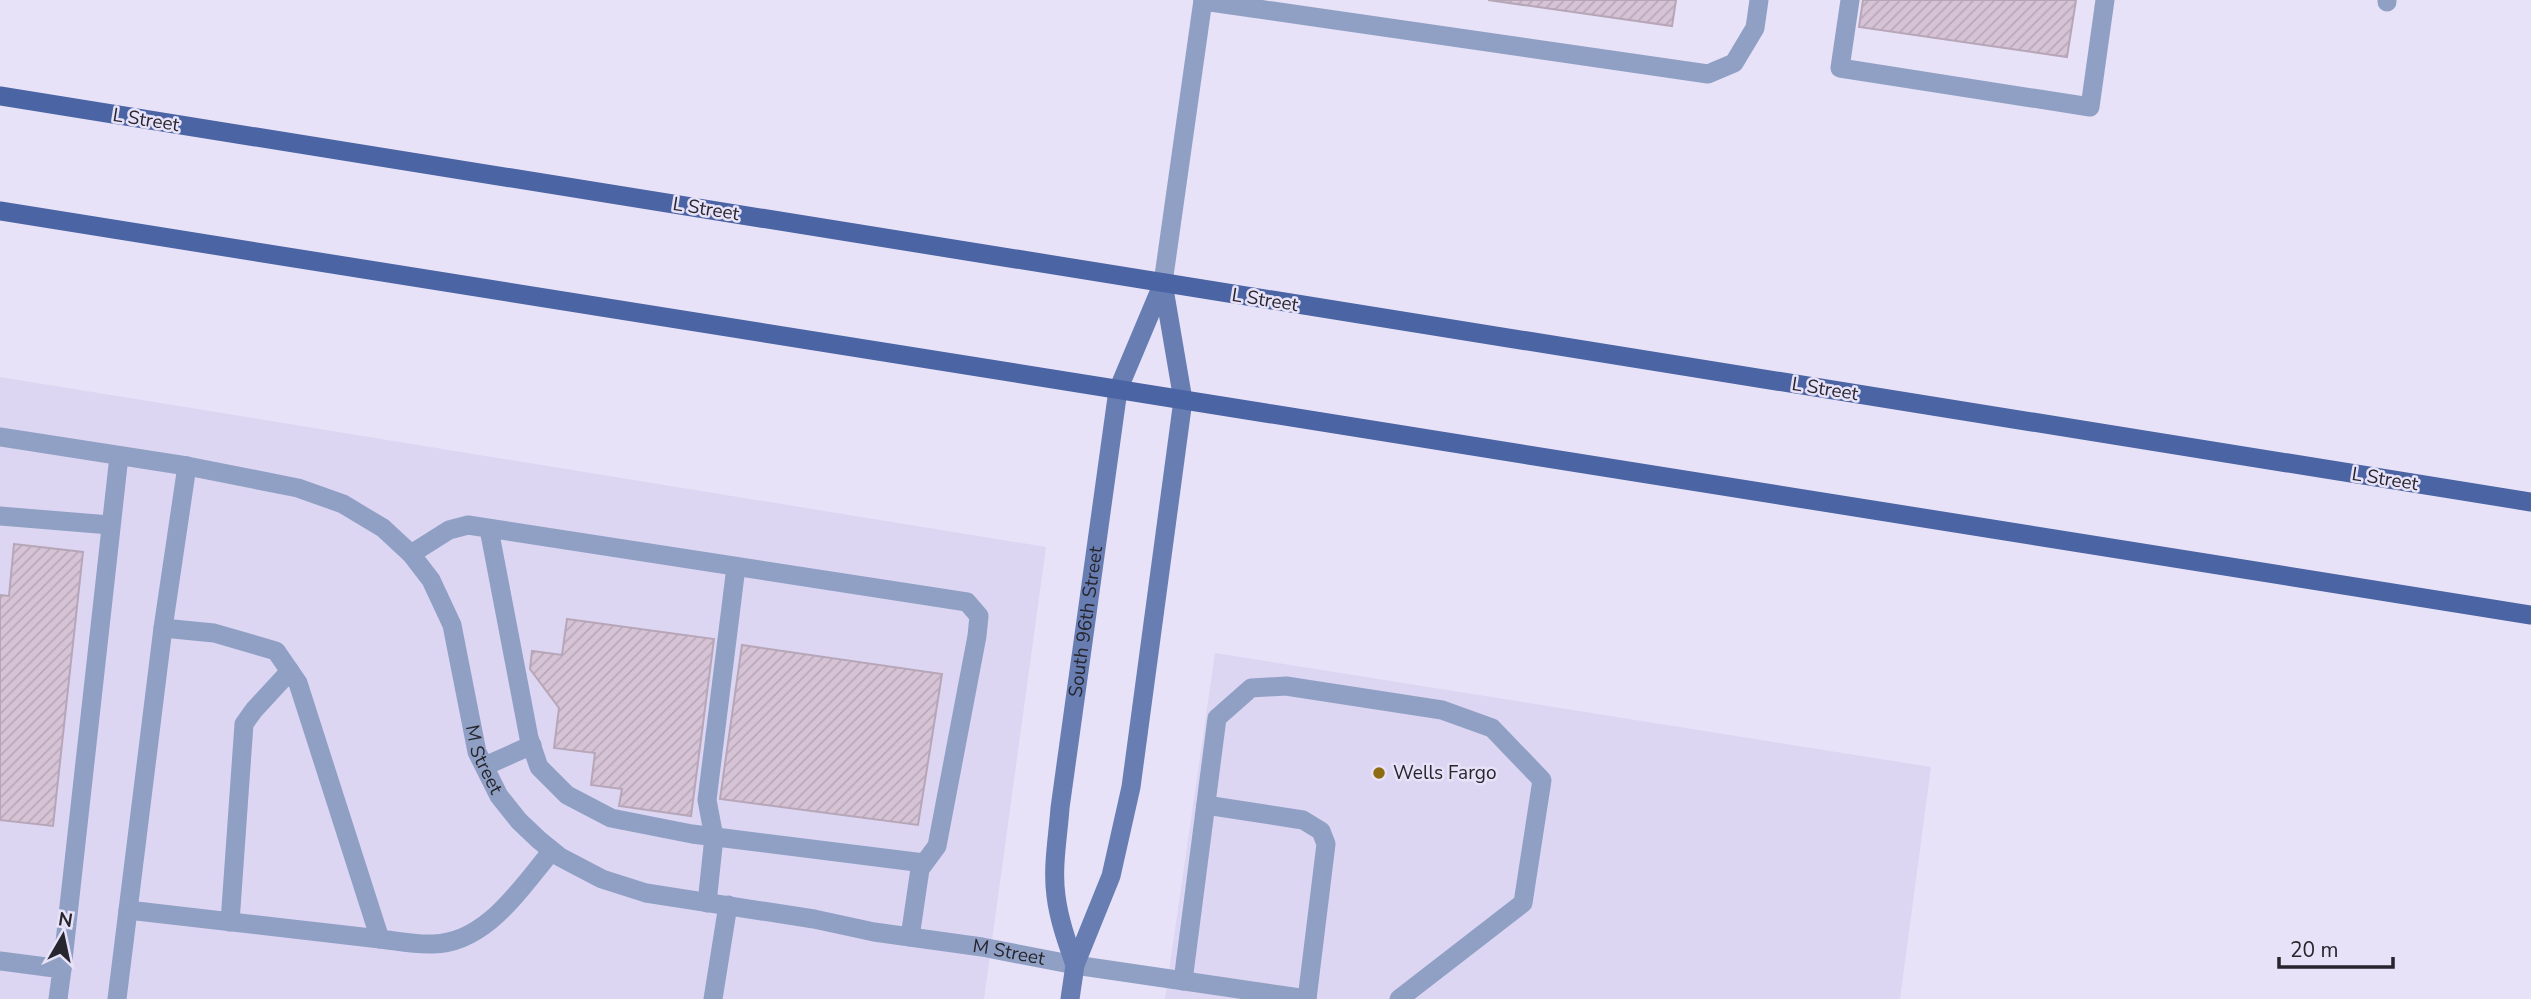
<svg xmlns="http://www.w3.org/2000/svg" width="2531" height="999" font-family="'Nunito Sans',sans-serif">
<defs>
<pattern id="building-hatch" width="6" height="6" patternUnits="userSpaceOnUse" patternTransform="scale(1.75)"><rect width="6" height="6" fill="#d6c4d6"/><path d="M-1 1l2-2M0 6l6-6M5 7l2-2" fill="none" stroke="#b8a8b8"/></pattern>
</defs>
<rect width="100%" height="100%" fill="#e7e2f8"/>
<g fill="#dcd6f3">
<path d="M0,377L1046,547L984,999H0Z"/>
<path d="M1215,653L1931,767L1900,999H1165Z"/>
</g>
<g fill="url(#building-hatch)" stroke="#b7a6b7" stroke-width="2">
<path d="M1488,0H1676L1672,26Z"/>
<path d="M1863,0H2076L2067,57L1859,27Z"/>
<path d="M14,544L83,552L53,826L0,820V595L9,596Z"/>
<path d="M567,619L714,639L691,816L619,806L622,789L591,785L595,753L554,748L559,708L530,669L532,651L562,655Z"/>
<path d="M742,645L942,674L918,825L720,799Z"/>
</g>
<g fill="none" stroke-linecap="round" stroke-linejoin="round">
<g stroke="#90a0c4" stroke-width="19">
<path d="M1850,0L1840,68L2090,107L2105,0"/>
<path d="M1203,1L1708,74L1734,63L1755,28L1759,0"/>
<path d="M2387,2V0"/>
<path d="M0,516L110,525"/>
<path d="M489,529L529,738L539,767L567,795L611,818L692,834L924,863"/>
<path d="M411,554L449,530L468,525L967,602L979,616L977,636L937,846L920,869L910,937"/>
<path d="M163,628L214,633L276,651L298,683L380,939C397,941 416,945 433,944C487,943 521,887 552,851"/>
<path d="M485,766L532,745"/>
<path d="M1206,805L1303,820L1321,831L1326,844L1307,999"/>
<path d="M707,903L714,837L707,800L736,567"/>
<path d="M128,910L380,939"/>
<path d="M230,922L244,724L254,710L290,671"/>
<path d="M0,961L62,969L58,999"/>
<path d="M1075,965L1307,999"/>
<path d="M62,969L119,456"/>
<path d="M1183,981L1217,718L1251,688L1286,686L1442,710L1492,728L1542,780L1523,903L1399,999"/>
<path d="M117,999L163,628L187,466"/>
<path d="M713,999L728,905"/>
</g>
<path stroke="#90a0c4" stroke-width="19" id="s1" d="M0,437L187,466L298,488L343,504L383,528L411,554L431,580L452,625L477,752L499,796L519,821L539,840L560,857L602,879L646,893L814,919L874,932L982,947L1075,965"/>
<path stroke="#90a0c4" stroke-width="19" d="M1163,283L1203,0"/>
<g stroke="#687eb2" stroke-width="19">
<path id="s2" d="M1075,965C1067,942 1059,920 1056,896C1052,867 1058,837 1060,808L1118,390L1163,283"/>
<path d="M1070,999L1075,965L1111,876L1131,787L1183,400L1163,283"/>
</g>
<g stroke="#4b64a4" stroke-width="19">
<path d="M0,96L2531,502"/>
<path d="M0,211C843,349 1688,477 2531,615"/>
</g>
</g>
<circle fill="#8f6c11" stroke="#e7e2f8" stroke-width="2.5" cx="1379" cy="773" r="7"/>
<g text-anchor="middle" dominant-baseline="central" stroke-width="5" stroke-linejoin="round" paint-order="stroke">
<g font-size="19" fill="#27252d" stroke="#e7e2f8">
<text transform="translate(146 120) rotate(9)">L Street</text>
<text transform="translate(706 209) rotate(9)">L Street</text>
<text transform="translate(1265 300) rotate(9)">L Street</text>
<text transform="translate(1825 389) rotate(9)">L Street</text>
<text transform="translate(2385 479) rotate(9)">L Street</text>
<text stroke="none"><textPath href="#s2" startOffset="348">South 96th Street</textPath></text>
<text stroke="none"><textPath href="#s1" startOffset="656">M Street</textPath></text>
<text stroke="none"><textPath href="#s1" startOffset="1244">M Street</textPath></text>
</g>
<g font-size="19" fill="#27252d" stroke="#e7e2f8" text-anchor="start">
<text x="1393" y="773">Wells Fargo</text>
</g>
</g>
<g transform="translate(63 936) rotate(9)" stroke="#e7e2f8" stroke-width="5" paint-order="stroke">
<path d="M0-5L12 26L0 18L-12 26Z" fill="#27252d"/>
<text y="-10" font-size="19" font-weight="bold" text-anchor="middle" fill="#27252d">N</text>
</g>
<path d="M2279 957v10h114v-10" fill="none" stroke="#27252d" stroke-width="3.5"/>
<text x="2290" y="957" font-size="21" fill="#27252d" stroke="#e7e2f8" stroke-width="5" paint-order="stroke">20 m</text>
</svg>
